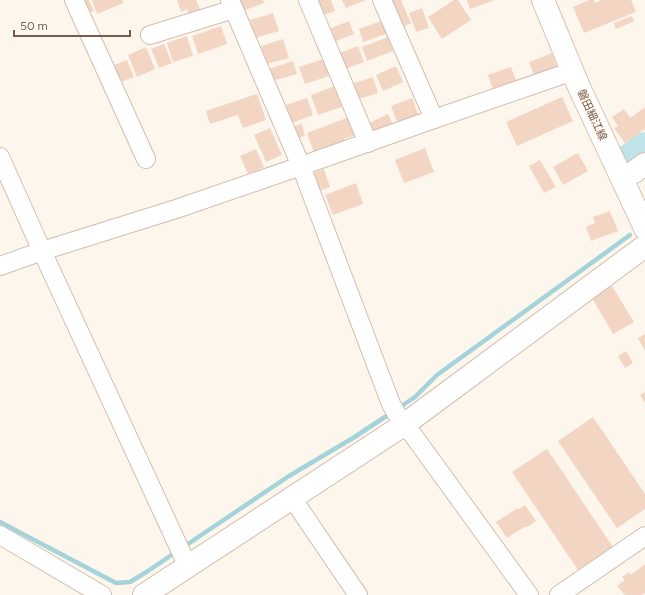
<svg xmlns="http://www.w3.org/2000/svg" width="645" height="595" font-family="Figtree,'Noto Sans JP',sans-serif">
<rect width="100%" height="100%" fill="#fdf6ec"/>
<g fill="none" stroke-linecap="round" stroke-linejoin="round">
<g stroke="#a5d3da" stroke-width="4.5">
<path d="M397,409L415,397L437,375L630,235"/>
<path d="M0,522L116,583L130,582L148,571L176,552"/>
<path d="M182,548L289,476L353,438L391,413"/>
</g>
<path stroke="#bfe3e8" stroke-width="28" d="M627,159L645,146"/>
</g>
<g fill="#f3d5c3">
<path d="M79,0H89L94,11L84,14Z"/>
<path d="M92,0H122L124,3L97,14Z"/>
<path d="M177,0H196L200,9L189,14L187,9L181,12Z"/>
<path d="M239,0H263L264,3L243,11Z"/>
<path d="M317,0H331L335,11L320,16Z"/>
<path d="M342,0H366L346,8Z"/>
<path d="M386,0H401L411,23L398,29Z"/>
<path d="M454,0H458L471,20L442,39L428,17Z"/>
<path d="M467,0H495L470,9Z"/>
<path d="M589,0H594L595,3L602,0H631L636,12L584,33L573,7Z"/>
<path d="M422,8L429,28L416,32L409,13Z"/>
<path d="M273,13L279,31L255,38L250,20Z"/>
<path d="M632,16L634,21L616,29L614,23Z"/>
<path d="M349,21L354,34L331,43L326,30Z"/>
<path d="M381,21L386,34L363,42L359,29Z"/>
<path d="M221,26L227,44L198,54L192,36Z"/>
<path d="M187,36L193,56L173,62L167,43Z"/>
<path d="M388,37L393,51L367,61L362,47Z"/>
<path d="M283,39L289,58L266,64L261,46Z"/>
<path d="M164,44L172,63L159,68L151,49Z"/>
<path d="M358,46L364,62L345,69L339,53Z"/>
<path d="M146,47L155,69L137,77L128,55Z"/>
<path d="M552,53L558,69L535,78L529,62Z"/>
<path d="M324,59L329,76L305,84L299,67Z"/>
<path d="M127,60L134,77L116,84L109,67Z"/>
<path d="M293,61L297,74L272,81L268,69Z"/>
<path d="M396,66L403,82L383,91L376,75Z"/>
<path d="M511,67L517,83L494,92L488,75Z"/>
<path d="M373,77L378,93L356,100L351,84Z"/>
<path d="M335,86L342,107L318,115L311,95Z"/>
<path d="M257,94L266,120L243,128L238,115L210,124L206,111Z"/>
<path d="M562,97L573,121L517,146L506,122Z"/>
<path d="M307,98L313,115L289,124L283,106Z"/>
<path d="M412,98L420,119L399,127L391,106Z"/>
<path d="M645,107V129L625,143L614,128L618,126L612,117L624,109L630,118Z"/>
<path d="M388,114L394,127L371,133L367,124Z"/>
<path d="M349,117L356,135L344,139L346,143L315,155L307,133Z"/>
<path d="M302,124L305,136L295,139L291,127Z"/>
<path d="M270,128L282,155L266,162L254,135Z"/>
<path d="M425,148L434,172L404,183L395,160Z"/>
<path d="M256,149L264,167L248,174L240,156Z"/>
<path d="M578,153L588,171L563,185L553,167Z"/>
<path d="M540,160L556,187L544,193L529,166Z"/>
<path d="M324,169L330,187L317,192L311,174Z"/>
<path d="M356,183L363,204L333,215L325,195Z"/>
<path d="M610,211L618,231L591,241L586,227L595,223L593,217Z"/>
<path d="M612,286L634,322L613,334L592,298Z"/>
<path d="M645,334V351L638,338Z"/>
<path d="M626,351L633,363L625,368L618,356Z"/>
<path d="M645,392V403L640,395Z"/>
<path d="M593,417L645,494V509L617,528L558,441Z"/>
<path d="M547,449L613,547L578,570L512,472Z"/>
<path d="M525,505L536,521L527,527L526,526L507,538L496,522L518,508L519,509Z"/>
<path d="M645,564V593L642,595H625L617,586L625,580L622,577L629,572L631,575Z"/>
</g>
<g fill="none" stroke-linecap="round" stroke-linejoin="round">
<defs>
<g id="minor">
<path d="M74,0L146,159"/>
<path d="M230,0L301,166L391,404L399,418L405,424L529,595"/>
<path d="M308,0L368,143"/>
<path d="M382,0L434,119"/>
<path d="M150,35L234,9"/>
<path d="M0,157L42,251L188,567"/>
<path d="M0,266L42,251L176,209L301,166L434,119L573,71"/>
<path d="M292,498L358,595"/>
<path d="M0,535L102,595"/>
<path d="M559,595L645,536"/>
</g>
<g id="tertiary">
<path d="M621,177L634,172L645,164"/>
<path d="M144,595L405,424L645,246"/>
</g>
<path id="secondary" d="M543,0L579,87L645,228"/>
</defs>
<use href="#minor" stroke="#d1beb0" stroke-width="20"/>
<use href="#tertiary" stroke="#d1beb0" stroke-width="24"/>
<use href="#secondary" stroke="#d6c0b0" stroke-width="24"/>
<use href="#minor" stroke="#fff" stroke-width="18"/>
<use href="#tertiary" stroke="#fff" stroke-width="22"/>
<use href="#secondary" stroke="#fff" stroke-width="22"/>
</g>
<g text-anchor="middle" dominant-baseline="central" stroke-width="4" stroke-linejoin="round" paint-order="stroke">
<g font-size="11" fill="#7a5c4d" stroke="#fffaf3">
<text transform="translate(592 115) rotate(65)">磐田細江線</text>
</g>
</g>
<path d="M14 30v6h116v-6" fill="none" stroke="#7a5c4d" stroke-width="2"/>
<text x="20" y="30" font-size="12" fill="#7a5c4d" stroke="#fffaf3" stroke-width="3" paint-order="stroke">50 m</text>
</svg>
